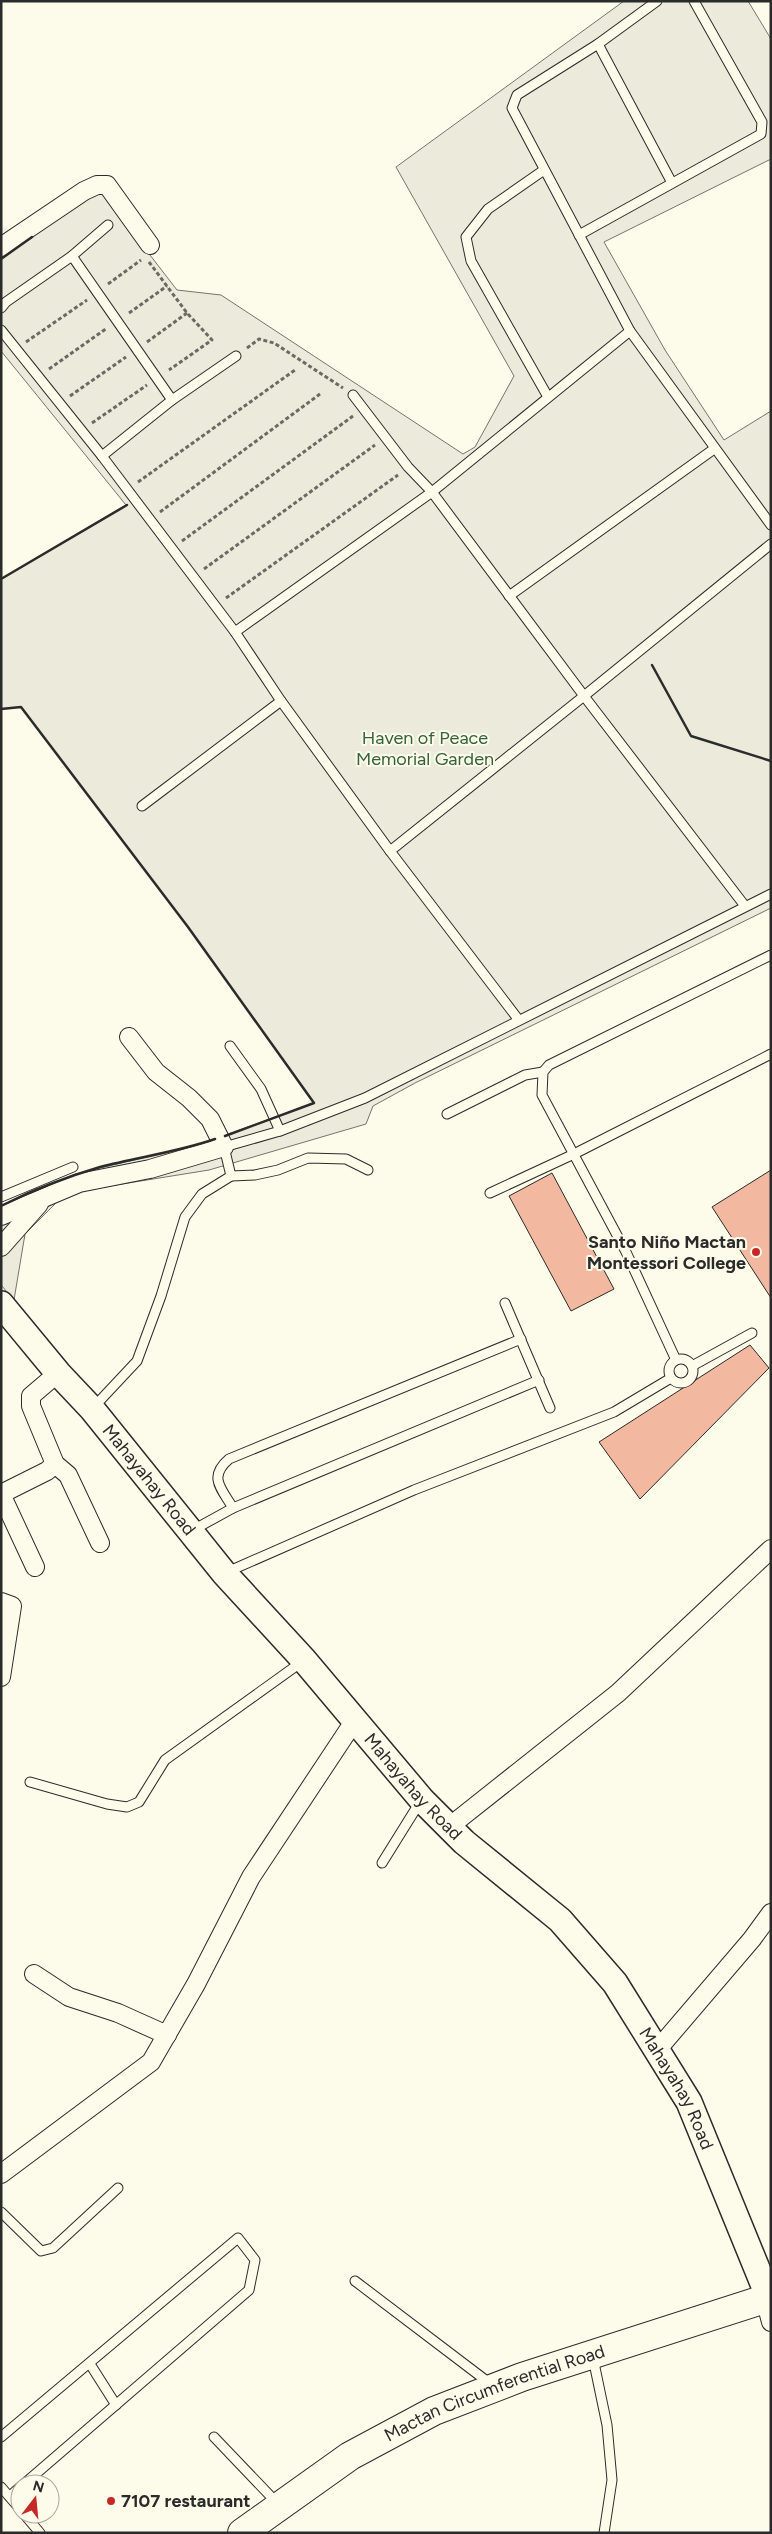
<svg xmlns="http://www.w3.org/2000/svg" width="772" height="2534" font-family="Figtree,sans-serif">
<rect width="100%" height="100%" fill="#fdfbea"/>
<path fill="#ecebdb" stroke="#74746e" d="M624,1H748L771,39V159L604,242L665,350L724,440L771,411V908L415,1083L373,1106L366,1124L209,1170L66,1193L25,1234L14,1300L1,1285V1206L35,1189L100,1168L198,1145L314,1103L188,927L21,707L1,709V579L126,505L1,351V259L99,189L177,290L221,295L463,454L475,447L514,376L396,167Z"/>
<g fill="#f2b8a0" stroke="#2b2b2b">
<path d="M771,1170V1298L712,1207Z"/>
<path d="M552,1173L614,1289L571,1311L509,1196Z"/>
<path d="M750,1345L769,1368L640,1499L599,1442Z"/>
</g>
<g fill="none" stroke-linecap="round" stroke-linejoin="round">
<defs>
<g id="lane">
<path d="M598,44L672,183"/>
<path d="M544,170L488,209L466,237L471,261L548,397"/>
<path d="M579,235L761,134L762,122L694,1"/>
<path d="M72,256L172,400"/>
<path d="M1,308L6,302L72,256L108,225"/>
<path d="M1,330L102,456L235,632L281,701L390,851L518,1019"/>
<path d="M630,331L512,108L517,95L598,44L657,1"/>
<path d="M353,395L408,467L432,492L584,696L390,851"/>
<path d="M102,456L172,400L236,356"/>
<path d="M509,596L714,449"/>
<path d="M235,632L432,492L630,331L771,525"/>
<path d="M142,806L281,701"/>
<path d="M745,906L584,696L771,544"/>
<path d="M230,1046L261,1089L280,1131"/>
<path d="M447,1114L525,1075L543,1072"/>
<path d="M231,1176L255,1175L278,1170L308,1158L346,1159L368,1170"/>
<path d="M490,1193L574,1154L771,1054"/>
<path d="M1,1197L73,1167"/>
<path d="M505,1303L550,1408"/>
<circle cx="681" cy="1371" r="12"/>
<path d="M676,1360L626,1252L542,1095L543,1072L549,1065L771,955"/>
<path d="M692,1366L752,1333"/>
<path d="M92,1409L137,1361L161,1296L185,1217L202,1194L231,1176L224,1147L280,1131L365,1098L771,894"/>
<path d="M233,1508C221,1488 208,1477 229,1459L521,1339"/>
<path d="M193,1530L233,1508L539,1380"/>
<path d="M227,1572L414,1490L614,1412L671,1378"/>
<path d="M30,1782L107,1804L127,1807L139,1802L165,1760L303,1661"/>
<path d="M382,1863L420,1802"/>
<path d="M1,2212L41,2251L53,2248L118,2188"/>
<path d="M355,2281L492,2385"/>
<path d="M593,2358L607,2425L612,2480L604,2533"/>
<path d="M90,2364L116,2405"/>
<path d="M1,2437L238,2238L255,2260L249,2290L24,2484"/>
<path d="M214,2437L278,2504"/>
<path d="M1,2487L20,2509"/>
<path d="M10,2496L20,2487"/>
<path d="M24,2514L40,2533"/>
</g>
<g id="street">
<path d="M1,247L84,191L97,185H107L150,245"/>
<path d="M1,1216L79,1183L150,1169L224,1147L210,1119L189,1098L156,1072L129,1037"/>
<path d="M1,1247L39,1204"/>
<path d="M58,1373L31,1396V1406L55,1464L68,1475L100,1543"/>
<path d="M1,1494L35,1567"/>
<path d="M1,1494L47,1471L55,1464"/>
<path d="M1,1602L12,1606L1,1677"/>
<path d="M449,1827L618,1693L771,1549"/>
<path d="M34,1974L69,1997L118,2013L167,2035"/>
<path d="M658,2049L752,1939L771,1913"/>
<path d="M1,2174L151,2062L196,1984L251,1877L355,1720"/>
<path d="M765,2299L771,2322"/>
</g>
<g id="secondary">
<path id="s1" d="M1,1304L58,1373L92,1409L224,1573L304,1660L422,1800L464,1842L560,1920L615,1983L689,2102L769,2298"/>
</g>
<g id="primary">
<path id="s2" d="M242,2533L350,2456L434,2411L522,2377L771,2297"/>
</g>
</defs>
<use href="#lane" stroke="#2b2b2b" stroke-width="11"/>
<use href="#street" stroke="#2b2b2b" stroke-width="20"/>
<use href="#secondary" stroke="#2b2b2b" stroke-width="28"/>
<use href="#primary" stroke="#2b2b2b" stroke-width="30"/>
<g stroke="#6a6964" stroke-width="3" stroke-dasharray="4 2.5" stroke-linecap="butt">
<path d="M149,262L187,313L212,340L169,370"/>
<path d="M108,284L141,260"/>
<path d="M129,313L167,286"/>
<path d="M26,342L87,300"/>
<path d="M147,342L187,313"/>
<path d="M247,348L259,339L274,343L343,388"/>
<path d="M49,369L107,328"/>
<path d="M70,396L126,357"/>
<path d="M92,423L147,385"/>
<path d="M138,482L295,370"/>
<path d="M160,512L320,394"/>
<path d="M182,541L353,416"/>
<path d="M204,569L375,445"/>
<path d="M226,598L398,475"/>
</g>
<use href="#lane" stroke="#fdfbea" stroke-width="9"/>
<use href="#street" stroke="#fdfbea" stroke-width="18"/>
<use href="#secondary" stroke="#fdfbea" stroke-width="25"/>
<use href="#primary" stroke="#fdfbea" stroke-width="28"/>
<g stroke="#2b2b2b" stroke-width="2.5">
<path d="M1,259L32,237"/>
<path d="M1,579L127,505"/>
<path d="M652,665L691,736L771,761"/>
<path d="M1,709L21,707L188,927L314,1103L225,1136"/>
<path d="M1,1206C33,1190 66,1177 100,1167C138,1157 178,1152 215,1139"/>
</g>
</g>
<g fill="#c62828" stroke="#fdfbea" stroke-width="2">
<circle cx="756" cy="1252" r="5"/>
<circle cx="111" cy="2501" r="5"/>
</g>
<g text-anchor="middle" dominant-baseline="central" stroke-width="4" stroke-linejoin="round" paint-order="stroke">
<g font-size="18" fill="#34623c" stroke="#fdfbea">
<text x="425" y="738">Haven of Peace<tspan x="425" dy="21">Memorial Garden</tspan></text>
</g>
<g font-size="18" font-weight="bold" fill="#2b2b2b" stroke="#fdfbea" text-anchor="end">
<text x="746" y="1242">Santo Niño Mactan<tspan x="746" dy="21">Montessori College</tspan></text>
<text x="121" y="2501" text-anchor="start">7107 restaurant</text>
</g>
<g font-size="18" fill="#2b2b2b" stroke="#fdfbea">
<text stroke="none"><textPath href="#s1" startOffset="230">Mahayahay Road</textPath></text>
<text stroke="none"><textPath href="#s1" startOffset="635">Mahayahay Road</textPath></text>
<text stroke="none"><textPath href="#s1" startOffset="1040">Mahayahay Road</textPath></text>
<text stroke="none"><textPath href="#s2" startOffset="291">Mactan Circumferential Road</textPath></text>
</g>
</g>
<rect width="772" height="2534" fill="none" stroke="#2b2b2b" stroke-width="5"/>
<g transform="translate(35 2499) rotate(16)"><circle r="24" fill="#fdfbea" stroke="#a9a89e"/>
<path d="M0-4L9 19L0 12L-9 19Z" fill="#c62828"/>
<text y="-8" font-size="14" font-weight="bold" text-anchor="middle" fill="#2b2b2b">N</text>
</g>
</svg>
